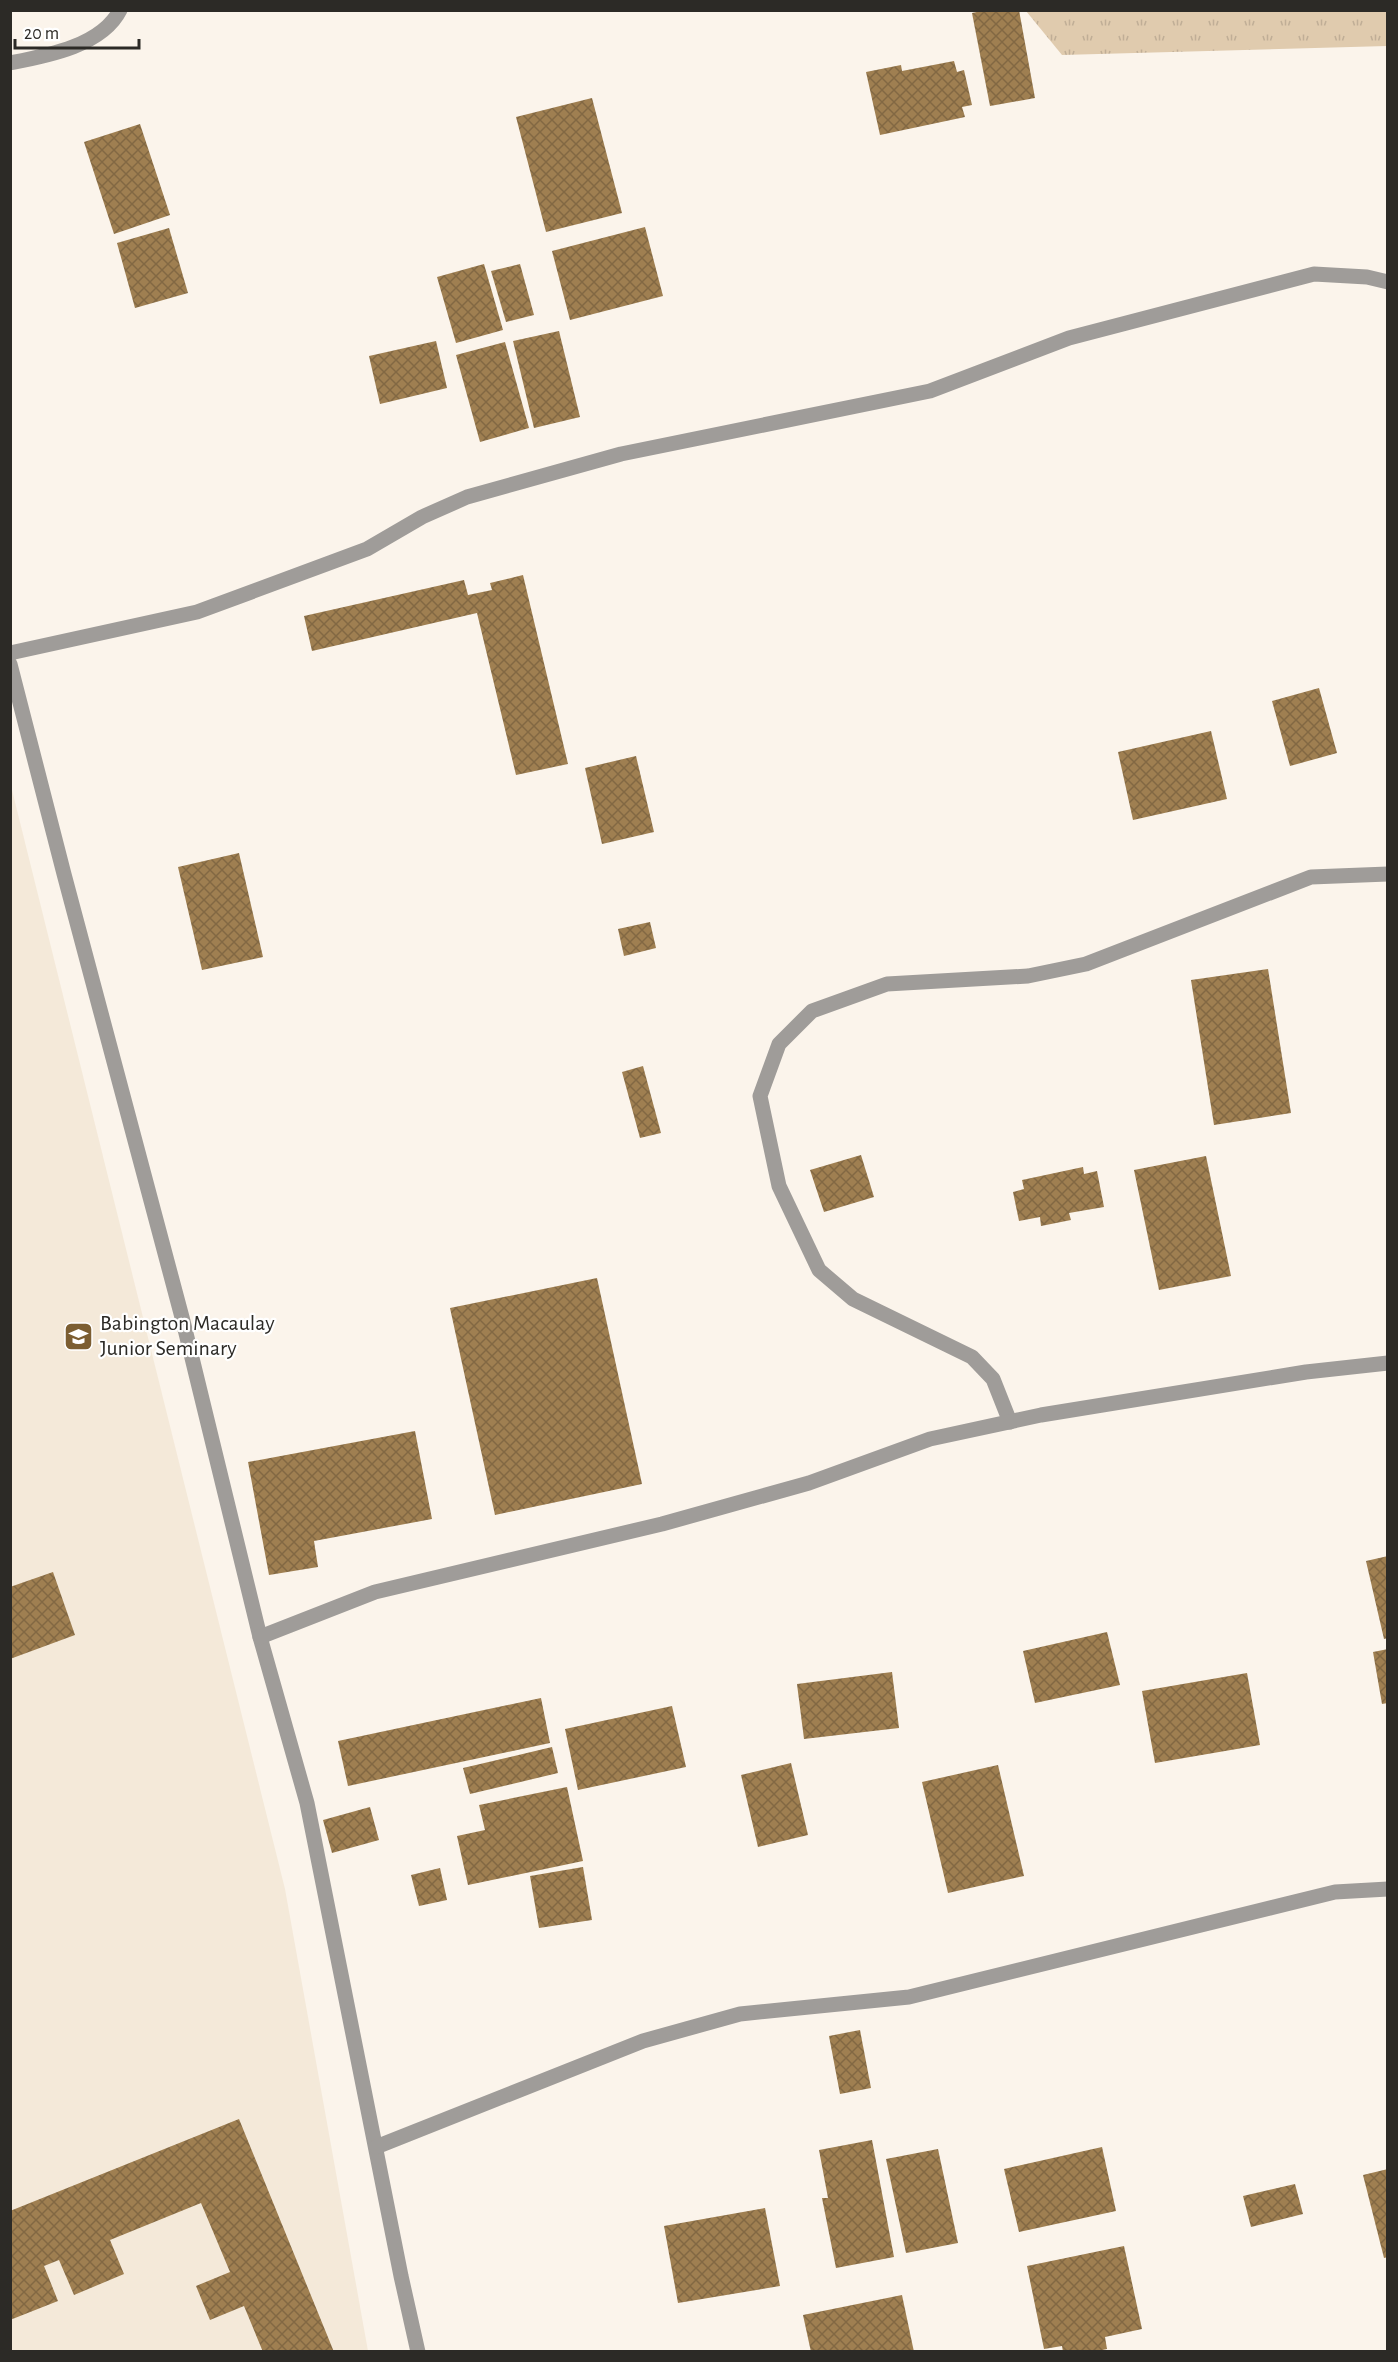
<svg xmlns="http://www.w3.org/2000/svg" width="1398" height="2362" font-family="'Alegreya Sans',sans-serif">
<defs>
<pattern id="grass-tufts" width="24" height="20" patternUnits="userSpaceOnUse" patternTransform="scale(1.5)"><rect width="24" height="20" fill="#e0cbae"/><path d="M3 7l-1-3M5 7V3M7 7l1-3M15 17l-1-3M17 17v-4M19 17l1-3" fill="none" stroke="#c0ae96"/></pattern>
<pattern id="building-cross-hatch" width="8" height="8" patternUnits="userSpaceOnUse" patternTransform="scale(1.5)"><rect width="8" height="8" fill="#9f7f51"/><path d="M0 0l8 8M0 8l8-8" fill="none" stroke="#826843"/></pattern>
</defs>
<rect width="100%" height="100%" fill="#fbf4eb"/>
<path fill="#f4e9d9" d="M10,782L285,1889L368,2351H11Z"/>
<path fill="url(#grass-tufts)" d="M1026,11H1387V46L1062,55Z"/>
<g fill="url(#building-cross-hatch)">
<path d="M986,10H1019L1035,98L990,106L972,13Z"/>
<path d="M954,61L957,72L964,70L972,105L962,107L965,117L880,135L866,72L901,65L902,71Z"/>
<path d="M592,98L622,213L546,232L516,117Z"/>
<path d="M140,124L170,215L114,234L84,142Z"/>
<path d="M645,227L663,296L570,320L552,251Z"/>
<path d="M169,228L188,293L135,308L117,243Z"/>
<path d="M484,264L503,330L456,343L437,277Z"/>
<path d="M520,264L534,315L506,322L491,271Z"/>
<path d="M559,331L580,417L534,428L513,341Z"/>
<path d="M436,341L447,388L380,404L369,356Z"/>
<path d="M505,342L529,428L480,442L456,355Z"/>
<path d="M523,575L568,764L516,775L477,613L312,651L304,616L464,580L468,595L492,590L490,583Z"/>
<path d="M1319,688L1337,753L1290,766L1272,701Z"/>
<path d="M1211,731L1227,799L1133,820L1118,752Z"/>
<path d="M636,756L654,832L602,844L585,768Z"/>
<path d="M239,853L263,957L202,970L178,867Z"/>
<path d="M650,922L656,948L624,956L618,929Z"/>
<path d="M1268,969L1291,1113L1214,1125L1191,980Z"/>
<path d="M643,1066L661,1133L640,1138L622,1072Z"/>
<path d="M861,1155L874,1197L824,1212L810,1170Z"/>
<path d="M1206,1156L1231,1276L1159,1290L1134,1170Z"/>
<path d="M1083,1167L1084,1174L1097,1171L1104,1207L1069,1213L1071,1220L1041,1226L1040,1217L1019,1221L1013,1192L1024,1189L1022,1180Z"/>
<path d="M597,1278L642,1484L495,1515L450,1308Z"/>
<path d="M415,1431L432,1519L314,1541L318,1567L269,1575L248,1462Z"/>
<path d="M1388,1556V1638L1384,1639L1366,1561Z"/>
<path d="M53,1572L75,1635L10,1659V1587Z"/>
<path d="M1107,1632L1120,1685L1035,1703L1023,1651Z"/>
<path d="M1388,1649V1703L1382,1704L1373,1652Z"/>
<path d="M892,1672L899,1728L804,1739L797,1684Z"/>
<path d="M1247,1673L1260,1745L1155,1763L1142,1691Z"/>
<path d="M541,1698L550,1743L348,1786L338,1741Z"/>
<path d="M672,1706L686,1767L578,1790L565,1729Z"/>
<path d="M552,1747L558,1773L470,1794L463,1768Z"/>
<path d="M791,1763L808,1835L758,1847L741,1775Z"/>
<path d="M998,1765L1024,1876L948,1893L922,1782Z"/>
<path d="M567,1787L583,1861L468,1885L457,1836L485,1830L479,1805Z"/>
<path d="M370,1807L379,1840L332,1853L323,1820Z"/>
<path d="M583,1867L592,1920L539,1928L530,1876Z"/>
<path d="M440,1868L447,1900L419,1906L411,1875Z"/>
<path d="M860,2030L871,2088L840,2094L829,2036Z"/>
<path d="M239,2119L334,2352H263L244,2306L210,2320L196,2286L230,2272L201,2203L110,2240L124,2274L74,2295L59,2260L44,2266L58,2301L10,2320V2211Z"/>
<path d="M872,2140L894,2257L836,2268L822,2198H828L819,2150Z"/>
<path d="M1102,2147L1116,2211L1019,2232L1004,2169Z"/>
<path d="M938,2149L958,2243L906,2253L886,2159Z"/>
<path d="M1388,2169V2257L1384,2258L1363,2175Z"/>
<path d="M1295,2184L1303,2214L1251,2227L1243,2196Z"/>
<path d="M765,2208L780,2286L678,2303L664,2226Z"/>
<path d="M1124,2246L1142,2329L1105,2337L1107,2349L1093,2352H1063L1062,2346L1044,2349L1027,2266Z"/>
<path d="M902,2295L914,2352H811L803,2315Z"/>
</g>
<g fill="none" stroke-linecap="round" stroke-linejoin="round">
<g stroke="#9f9c99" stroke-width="15">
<path d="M10,63C46,56 102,46 120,10"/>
<path d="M10,653L197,612L367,549L422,517L467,497L621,454L930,391L1069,338L1314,274L1367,277L1388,282"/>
<path d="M10,664L64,874L183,1321L260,1637L307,1803L401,2276L418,2352"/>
<path d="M1010,1422L993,1379L972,1357L853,1299L819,1270L779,1186L760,1096L779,1044L812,1011L887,984L1028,976L1086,964L1311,877L1388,874"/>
<path d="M260,1637L375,1592L662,1524L809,1483L930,1439L1041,1415L1306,1372L1388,1363"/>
<path d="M376,2147L643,2041L740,2014L909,1997L1335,1892L1388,1889"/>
</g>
</g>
<defs>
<symbol id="school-square" viewBox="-11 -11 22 22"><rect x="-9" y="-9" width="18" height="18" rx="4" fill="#7c5e32" stroke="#fff"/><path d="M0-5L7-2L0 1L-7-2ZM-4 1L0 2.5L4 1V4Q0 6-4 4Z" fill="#fff"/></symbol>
</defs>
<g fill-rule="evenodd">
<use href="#school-square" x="62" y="1320" width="33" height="33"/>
</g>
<g text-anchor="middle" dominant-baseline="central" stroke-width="4.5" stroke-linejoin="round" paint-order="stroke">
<g font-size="22" fill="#2c2a26" stroke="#fff" text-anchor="start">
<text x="100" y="1323">Babington Macaulay<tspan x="100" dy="25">Junior Seminary</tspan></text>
</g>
</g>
<rect width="1398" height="2362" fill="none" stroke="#2c2a26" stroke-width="24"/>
<path d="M15 39v9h124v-9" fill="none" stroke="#2c2a26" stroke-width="3"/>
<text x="24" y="39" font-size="18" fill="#2c2a26" stroke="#ffffff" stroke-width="4.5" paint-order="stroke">20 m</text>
</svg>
